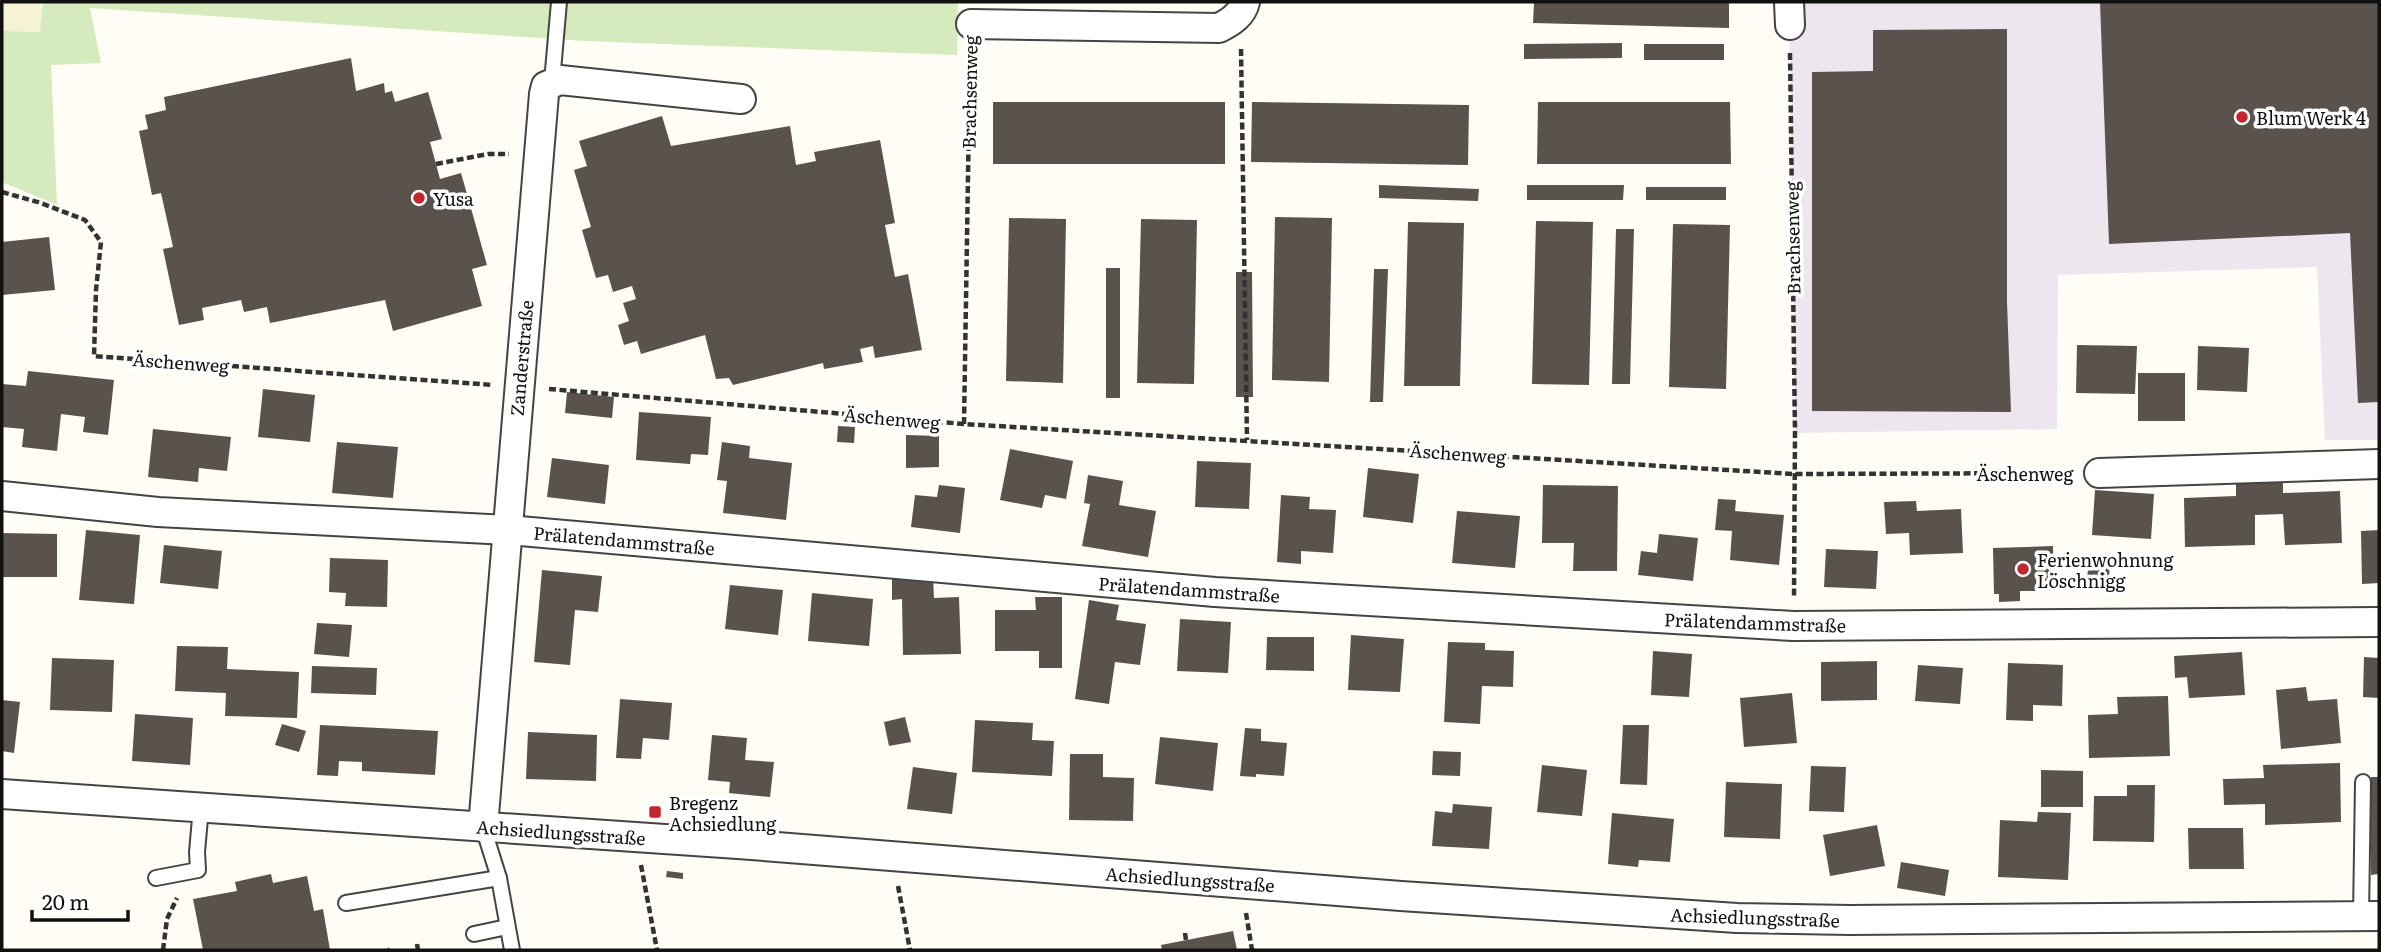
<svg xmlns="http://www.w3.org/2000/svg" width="2381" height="952" font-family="Literata,serif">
<rect width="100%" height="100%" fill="#fffdf5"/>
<path fill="#eee6ef" d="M1789,2H2379V440H2325L2317,267L2058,275L2057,429L1795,433Z"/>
<path fill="#f6f3d4" d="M2,2H42L41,32L2,31Z"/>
<path fill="#d5ebbd" d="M43,2H958L957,55L584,41L90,8L101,63L51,65L57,205L2,182V31L40,32Z"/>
<g fill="#5a524d">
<path d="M1534,2H1729V28L1533,23Z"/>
<path d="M2100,2H2379V402L2358,403L2350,233L2109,244Z"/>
<path d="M2007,29V302L2011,412L1812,411V72L1873,71V30Z"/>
<path d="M1622,43V58L1524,59V44Z"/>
<rect x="1644" y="44" width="80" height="16"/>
<path d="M351,58L356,91L384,83L385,93L392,91L395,102L428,92L442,139L430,142L440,179L461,173L487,265L472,269L482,306L393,331L385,300L270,323L267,307L244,312L241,300L202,308L204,320L179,325L163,249L173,247L161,193L152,195L139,131L148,129L145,115L166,110L164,97Z"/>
<rect x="993" y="102" width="232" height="62"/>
<path d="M1252,102L1469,105L1468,165L1251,162Z"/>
<path d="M1538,102H1730L1731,164H1537Z"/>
<path d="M662,116L671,146L790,126L796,165L816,161L814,152L880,140L895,223L885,225L895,277L908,274L922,350L875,358L873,346L860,349L863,362L824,369L823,363L733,385L729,378L716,379L705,335L641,354L637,341L624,345L618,325L629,321L623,303L636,299L632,286L613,292L608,275L596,278L582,230L591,227L574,170L587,166L579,141Z"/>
<path d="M1379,185L1479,189L1478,201L1379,198Z"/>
<path d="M1527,185H1624L1623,200H1527Z"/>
<rect x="1646" y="187" width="80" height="13"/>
<path d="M1275,217L1332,218L1329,382L1272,380Z"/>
<path d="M1009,218L1066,219L1063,383L1006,381Z"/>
<path d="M1141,219L1197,220L1194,384L1137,383Z"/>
<path d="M1536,221L1593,222L1589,385L1532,384Z"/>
<path d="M1408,222L1464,223L1460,386H1404Z"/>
<path d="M1673,224L1730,225L1726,389L1669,387Z"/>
<path d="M1616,229H1634L1630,384H1612Z"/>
<path d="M49,237L55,290L2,295V242Z"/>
<rect x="1106" y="268" width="14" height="130"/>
<path d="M1374,269H1388L1383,402H1370Z"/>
<path d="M1236,272H1252L1253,397H1236Z"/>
<path d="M2077,345L2137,346L2135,394L2076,393Z"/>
<path d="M2198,346L2249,348L2247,392L2197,390Z"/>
<path d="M28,371L114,380L108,435L83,432L85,417L61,414L57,451L22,447L24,429L2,427V384L26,386Z"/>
<rect x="2138" y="373" width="47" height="48"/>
<path d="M263,389L315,395L310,442L258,437Z"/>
<path d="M567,392L614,397L612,418L565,413Z"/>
<path d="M639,412L711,417L708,455L691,454L690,464L636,460Z"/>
<path d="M838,426L855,427L854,443L837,442Z"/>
<path d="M153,429L231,437L227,471L199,468L198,482L148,477Z"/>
<path d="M906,435L939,436V467L906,468Z"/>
<path d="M337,442L398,447L393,498L332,493Z"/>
<path d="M722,442L750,446L749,458L792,463L786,520L723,513L727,481L717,480Z"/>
<path d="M1010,449L1073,461L1066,499L1045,495L1042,508L1000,500Z"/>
<path d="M552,458L609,465L605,504L547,497Z"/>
<path d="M1197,461L1251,463L1249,509L1195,507Z"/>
<path d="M1368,468L1419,474L1413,523L1363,517Z"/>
<path d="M1088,475L1123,481L1119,505L1156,511L1148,557L1082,546L1090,504L1084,503Z"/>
<path d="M2283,477V493L2340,491L2342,543L2285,545L2283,514L2255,515V545L2185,547L2184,498L2236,496V478Z"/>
<path d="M939,485L965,488L960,533L911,527L915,495L937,497Z"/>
<path d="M1543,485L1618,486L1617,571H1573L1574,543H1542Z"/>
<path d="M2095,490L2154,494L2151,539L2092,535Z"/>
<path d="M1281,495L1310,497L1309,509L1336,510L1333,553L1301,551V564L1277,562Z"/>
<path d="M1718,499L1736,500L1735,511L1784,515L1779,565L1730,560L1732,531L1715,530Z"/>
<path d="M1916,501L1917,511L1961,509L1963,553L1910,555L1909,533L1886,534L1884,502Z"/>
<path d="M1457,511L1520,516L1515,568L1452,563Z"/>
<path d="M86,530L140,535L134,604L79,600Z"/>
<path d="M2379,530V583L2362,584L2361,531Z"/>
<path d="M2,533L57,534V577H2Z"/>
<path d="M1659,534L1698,538L1693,581L1638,575L1641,551L1657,553Z"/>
<path d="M164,545L222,551L218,589L160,583Z"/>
<path d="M2053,546L2054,591H2020V601L1999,602V594H1994L1993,548Z"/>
<path d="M1826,549L1878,551L1876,589L1824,587Z"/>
<path d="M2089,554L2110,555L2109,583H2087Z"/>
<path d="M330,558L388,560L387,607L345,606L346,593L329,592Z"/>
<path d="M542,570L602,576L598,612L575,610L570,665L534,662Z"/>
<path d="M933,577L934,598L959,597L961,654L903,655L902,599L892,600V578Z"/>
<path d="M730,585L783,590L778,635L725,629Z"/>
<path d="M812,593L873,599L869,646L808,641Z"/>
<path d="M1035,597H1062V668H1039V651H995V610H1036Z"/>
<path d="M1089,600L1119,605L1116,620L1146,624L1140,665L1115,662L1109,704L1075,699Z"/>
<path d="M1180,619L1231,622L1228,673L1177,671Z"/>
<path d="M317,623L352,625L349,657L314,654Z"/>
<path d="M1351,635L1404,639L1400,692L1348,690Z"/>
<path d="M1267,637H1314V671L1266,670Z"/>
<path d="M1448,642L1485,643V650L1514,651L1513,687L1482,686L1480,724L1444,722Z"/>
<path d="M177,646L228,647L227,669L299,672L297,718L225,716L226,693L175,691Z"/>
<path d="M1653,651L1692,654L1689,697L1651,695Z"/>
<path d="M2242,652L2245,695L2189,698L2187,677L2175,678L2174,656Z"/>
<path d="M2364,657L2379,658V698L2363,697Z"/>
<path d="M52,658L114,660L112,712L50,710Z"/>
<path d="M1877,661V700L1821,701V662Z"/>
<path d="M2008,663L2063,665L2062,706L2033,705V721L2006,720Z"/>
<path d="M1918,665L1963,668L1960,704L1915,701Z"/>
<path d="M312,666L377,668L376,695L311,693Z"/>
<path d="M2306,687L2308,701L2337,699L2341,743L2281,749L2276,690Z"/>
<path d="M1792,693L1797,743L1744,747L1740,698Z"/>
<path d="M2168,696L2170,756L2089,758L2088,715L2118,714L2117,697Z"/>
<path d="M620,699L672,703L669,740L643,738L641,759L616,758Z"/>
<path d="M2,700L20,702L14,753L2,751Z"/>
<path d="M135,714L193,718L190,765L132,761Z"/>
<path d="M905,717L911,742L889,746L884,722Z"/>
<path d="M975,720L1033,723L1032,740L1054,741L1052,776L972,772Z"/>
<path d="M282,724L306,731L299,752L275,745Z"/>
<path d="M320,725L438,731L435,775L362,771V762L339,761L338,776L317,775Z"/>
<path d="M1623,725H1649L1647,785L1620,784Z"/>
<path d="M1245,728L1261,729V741L1287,743L1284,776L1256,774V777L1240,776Z"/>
<path d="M528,732L597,735L596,781L526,779Z"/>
<path d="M712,735L747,738L745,760L774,762L770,797L729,793L730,782L708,780Z"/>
<path d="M1160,737L1218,743L1213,791L1155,784Z"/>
<path d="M1433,751L1461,752L1460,776L1432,775Z"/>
<path d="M1070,754H1103V777L1134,778L1133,821L1069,820Z"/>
<path d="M2340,763L2341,822L2265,825V804L2224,805L2223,779L2264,778L2263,765Z"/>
<path d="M1542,765L1587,770L1582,816L1537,812Z"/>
<path d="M1811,766L1846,767L1844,812L1809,811Z"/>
<path d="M913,767L957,773L952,814L907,809Z"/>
<path d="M2041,770L2083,771V807H2041Z"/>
<path d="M2371,777H2379V874L2371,875Z"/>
<path d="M1726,782L1782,784L1780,839L1724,837Z"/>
<path d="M2127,785H2155L2154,842L2093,841L2094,796H2127Z"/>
<path d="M1453,804L1492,807L1489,849L1432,846L1435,811L1452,813Z"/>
<path d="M2038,812L2071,813L2068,880L1998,877L2000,820L2037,822Z"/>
<path d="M1612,813L1674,819L1670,862L1639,860L1638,867L1608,864Z"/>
<path d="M1877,825L1885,866L1830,876L1823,835Z"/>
<path d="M2188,828H2243L2244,869H2189Z"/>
<path d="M1901,862L1949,870L1945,896L1897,888Z"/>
<path d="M667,871L683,873V879L666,877Z"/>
<path d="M271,874L273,883L307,876L314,911L323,909L330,950H203L193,899L237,891L235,882Z"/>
<path d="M1233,931L1237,950H1162L1161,945Z"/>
</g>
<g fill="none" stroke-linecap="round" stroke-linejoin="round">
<defs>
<g id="service">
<path d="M552,82L559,2"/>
<path d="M483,827L499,878L512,950"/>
<path d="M156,878L198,870L197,852L201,807"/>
<path d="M346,903L499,878"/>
<path d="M2361,917L2363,782"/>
<path d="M474,934L507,927"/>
</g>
<g id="minor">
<path d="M1789,2L1790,25"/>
<path d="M971,24L1219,28C1231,22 1242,15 1245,2"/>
<path d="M2099,473L2379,464"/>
<path d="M2,496L158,512L508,530L1215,592L1793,626L2379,622"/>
<path d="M2,794L738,844L1401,896L1737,918L1850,920L2379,916"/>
<path d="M483,827L544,94L546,86L560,80L741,99"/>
</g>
</defs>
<use href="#service" stroke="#444" stroke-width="18"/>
<use href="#minor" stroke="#444" stroke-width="32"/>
<g stroke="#333" stroke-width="4.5" stroke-dasharray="7 3.5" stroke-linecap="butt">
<path d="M1241,49L1247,440"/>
<path d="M1790,53L1795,433L1794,597"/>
<path d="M436,164L488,154H509"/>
<path d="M2,192L41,203L85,220L101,242L96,290L94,356L492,385"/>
<path d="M549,389L964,424L1794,474L2070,473"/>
<path d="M964,424L970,53"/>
<path d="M641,865L657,950"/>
<path d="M898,886L910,950"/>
<path d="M1246,913L1252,950"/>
<path d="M1185,933L1186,940"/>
<path d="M417,944L418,950"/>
<path d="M387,949L388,950"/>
<path d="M163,950L167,919L177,898"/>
</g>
<use href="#service" stroke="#fff" stroke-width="14"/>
<use href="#minor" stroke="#fff" stroke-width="28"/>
</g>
<g fill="#c4262e" stroke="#fff" stroke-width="2.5">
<circle cx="2242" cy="117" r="7"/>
<circle cx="419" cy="198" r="7"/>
<circle cx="2023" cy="569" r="7"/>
<rect x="648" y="805" width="14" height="14" rx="3.5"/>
</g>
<g text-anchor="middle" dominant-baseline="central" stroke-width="7" stroke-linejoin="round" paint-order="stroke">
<g font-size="18" fill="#111" stroke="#fff">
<text transform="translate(969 92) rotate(-89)">Brachsenweg</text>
<text transform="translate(1792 238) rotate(-91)">Brachsenweg</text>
<text transform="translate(521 358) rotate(-85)">Zanderstraße</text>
<text transform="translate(181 362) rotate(4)">Äschenweg</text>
<text transform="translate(892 418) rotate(5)">Äschenweg</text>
<text transform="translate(1458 453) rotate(4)">Äschenweg</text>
<text x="2025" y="473">Äschenweg</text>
<text transform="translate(624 540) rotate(5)">Prälatendammstraße</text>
<text transform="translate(1189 589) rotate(4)">Prälatendammstraße</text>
<text transform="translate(1755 622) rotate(2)">Prälatendammstraße</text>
<text transform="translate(561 832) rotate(4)">Achsiedlungsstraße</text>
<text transform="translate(1190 879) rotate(4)">Achsiedlungsstraße</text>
<text transform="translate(1755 917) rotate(2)">Achsiedlungsstraße</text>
</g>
<g font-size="18" fill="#111" stroke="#fff" text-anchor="start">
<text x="2256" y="117">Blum Werk 4</text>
<text x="433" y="198">Yusa</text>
<text x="2037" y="559">Ferienwohnung<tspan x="2037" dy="21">Löschnigg</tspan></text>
<text x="669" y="802">Bregenz<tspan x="669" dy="21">Achsiedlung</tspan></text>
</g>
</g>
<rect width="2381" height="952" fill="none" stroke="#111111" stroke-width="7"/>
<path d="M32 910v10h96v-10" fill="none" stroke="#111111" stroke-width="3.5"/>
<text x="42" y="910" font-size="21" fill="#111111" stroke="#ffffff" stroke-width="5" paint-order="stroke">20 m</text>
</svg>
